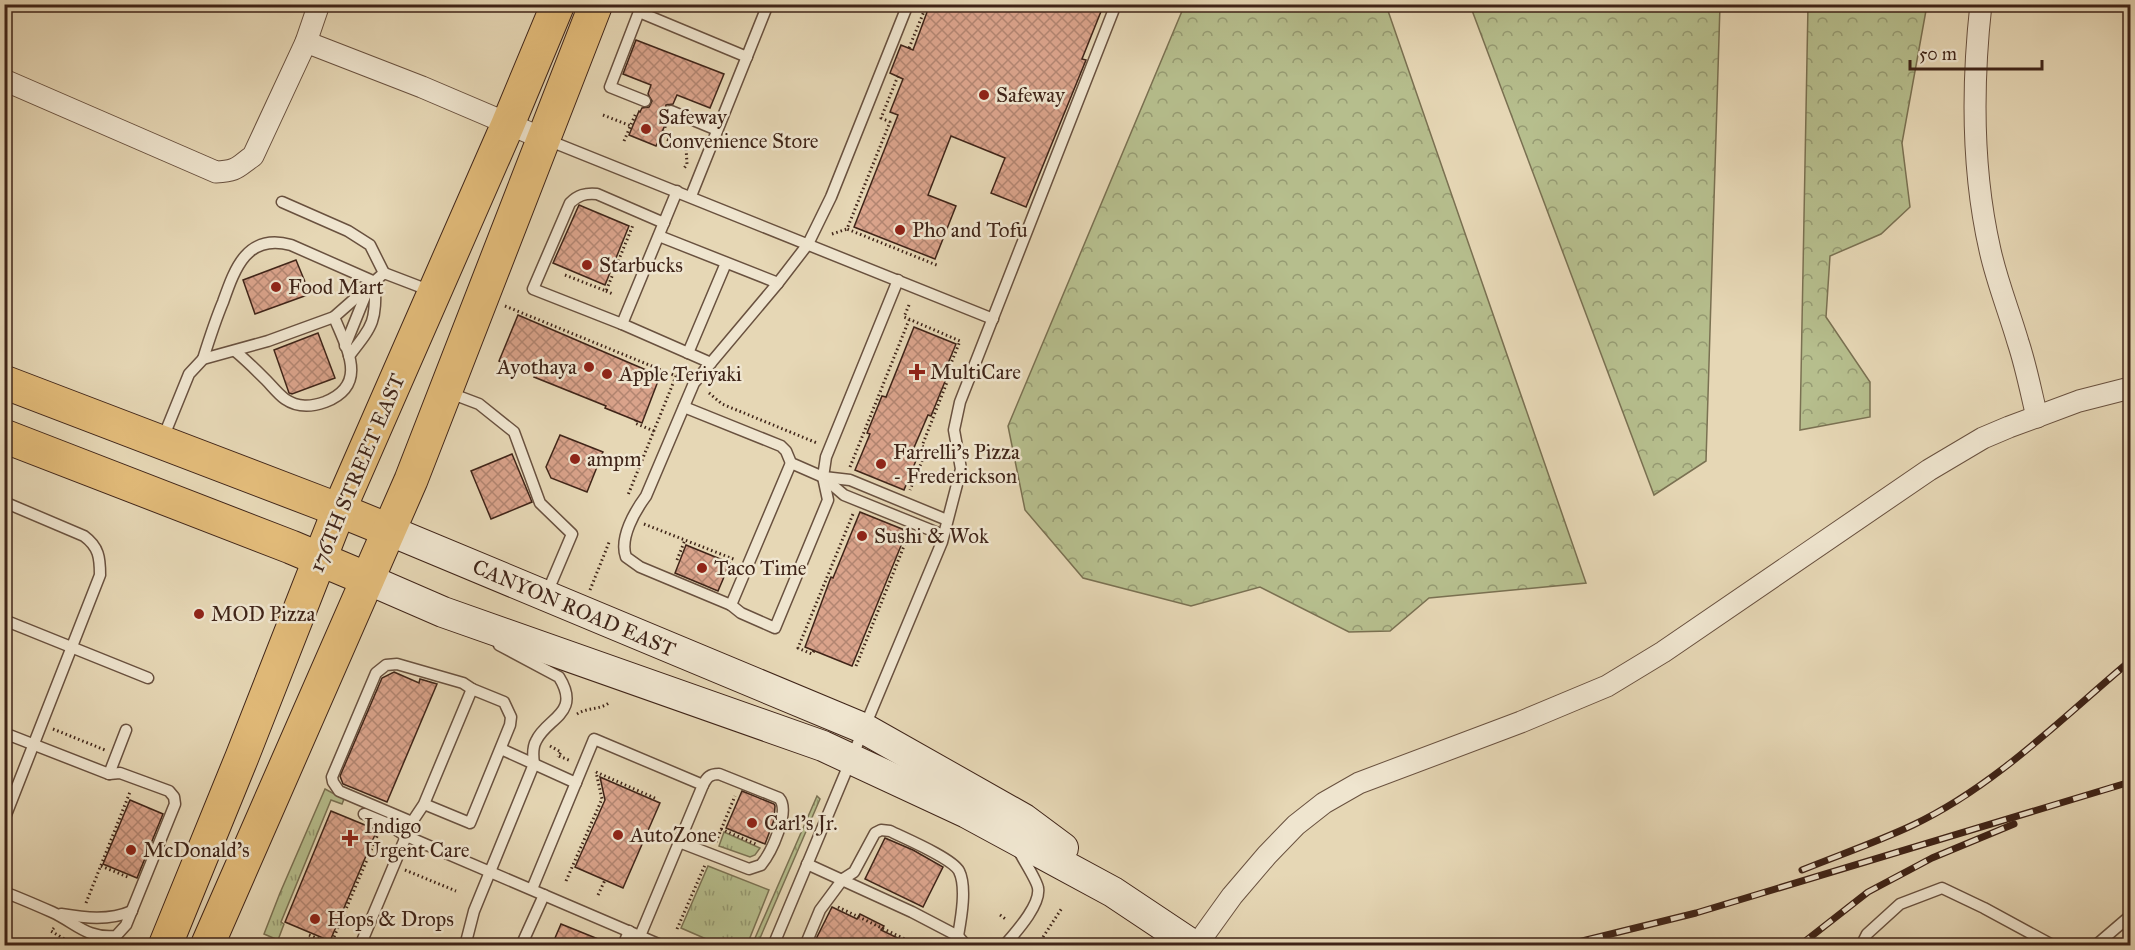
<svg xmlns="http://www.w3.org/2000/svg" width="2135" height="950" font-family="'IM FELL Great Primer',serif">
<defs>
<pattern id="grass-tufts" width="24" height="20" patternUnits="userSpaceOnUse" patternTransform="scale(1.5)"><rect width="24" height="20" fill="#b6be8d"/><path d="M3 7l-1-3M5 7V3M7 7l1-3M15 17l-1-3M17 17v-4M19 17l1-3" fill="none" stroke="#959a72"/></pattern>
<pattern id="forest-crowns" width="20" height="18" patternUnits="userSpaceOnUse" patternTransform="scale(1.5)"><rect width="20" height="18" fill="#b6be8d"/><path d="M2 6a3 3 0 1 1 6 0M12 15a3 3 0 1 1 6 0" fill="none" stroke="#959a72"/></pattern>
<pattern id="building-cross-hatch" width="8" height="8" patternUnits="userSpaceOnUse" patternTransform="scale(1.5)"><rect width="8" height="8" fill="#daa38b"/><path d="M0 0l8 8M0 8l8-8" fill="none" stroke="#b28571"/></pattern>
</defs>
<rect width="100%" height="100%" fill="#e6d7b5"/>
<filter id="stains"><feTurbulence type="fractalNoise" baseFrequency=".00333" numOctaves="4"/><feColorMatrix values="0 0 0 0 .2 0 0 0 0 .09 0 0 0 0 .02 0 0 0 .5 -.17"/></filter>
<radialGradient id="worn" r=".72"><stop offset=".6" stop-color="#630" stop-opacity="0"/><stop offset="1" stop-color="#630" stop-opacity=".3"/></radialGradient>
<g fill="url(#grass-tufts)" stroke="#7a7152" stroke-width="1.5">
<path d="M325,789L344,799L342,804L331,800L281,922L284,924L278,940L264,934L280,893Z"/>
<path d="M817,796L820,799L757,945H752Z"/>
<path d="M724,832L760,848L755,855L750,857L719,846Z"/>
<path d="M708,866L769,890L747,945H720L681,928Z"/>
</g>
<g fill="url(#forest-crowns)" stroke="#7a7152" stroke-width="1.5">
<path d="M1185,4L1386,5L1586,583L1429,598L1390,631L1349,632L1260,587L1191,606L1083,578L1025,510L1008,426Z"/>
<path d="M1470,5H1720L1706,461L1654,495Z"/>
<path d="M1808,5H1927L1902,143L1910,207L1881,234L1830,256L1826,317L1870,382V417L1800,430Z"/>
</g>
<g fill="url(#building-cross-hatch)" stroke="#3f2418" stroke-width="1.5">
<path d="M930,4H1104L1082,59L1086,60L1026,207L991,193L1005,158L951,136L928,195L956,206L935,259L854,227L898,115L890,112L903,79L890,73L901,45L913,50Z"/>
<path d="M636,40L724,74L710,108L677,95L673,104L666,105L664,113L668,118L656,146L629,135L639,111L640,112L642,108L649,107L652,101L648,94L651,85L623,74Z"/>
<path d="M579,205L629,226L605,285L553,263Z"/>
<path d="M296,260L310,294L255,314L243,280Z"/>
<path d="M518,315L660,376L642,423L605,408L606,406L534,377L535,375L499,361Z"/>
<path d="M914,327L956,344L942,378L946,379L931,416L928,415L913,450L919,453L904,490L855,470L870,434L867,433L882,396L886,397Z"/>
<path d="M318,333L335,378L292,394L289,393L274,350Z"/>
<path d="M560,435L603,452L587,492L551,478L546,467Z"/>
<path d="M512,454L532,502L491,519L471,471Z"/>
<path d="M860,512L907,531L852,666L805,647L831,577L833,578Z"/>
<path d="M686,545L730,563L718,591L675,573Z"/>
<path d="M394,672L419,683L420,679L437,684L387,802L343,784L340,776L382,678Z"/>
<path d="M600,777L660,803L623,888L575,867L605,800Z"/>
<path d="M742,791L774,804L775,806L774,820L765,844L726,828Z"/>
<path d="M130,800L163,814L137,878L103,864Z"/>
<path d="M331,811L377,830L330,941L285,922Z"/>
<path d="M885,838L913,850L943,867L923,907L865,879Z"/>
<path d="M832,907L857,919L860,914L884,926L881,930L912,945H813Z"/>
<path d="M561,924L613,945H552Z"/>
</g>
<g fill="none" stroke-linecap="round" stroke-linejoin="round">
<defs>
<g id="lane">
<path d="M642,4L610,87L645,101"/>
<path d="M639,12L747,57"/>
<path d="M671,111L717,130"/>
<path d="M545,139L993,319"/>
<path d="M677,191L622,324L711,363"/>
<path d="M691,196L768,4"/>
<path d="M282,202L348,231L370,245L384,273"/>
<path d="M659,236L778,283"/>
<path d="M898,280L826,457L823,477L828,500L775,628L741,613L731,605L640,567L626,557C619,538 635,511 646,496L694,383L778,283L808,244L831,197L908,4"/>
<path d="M622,324L533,289L570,203C578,195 585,193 597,194L664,223"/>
<path d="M345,346L368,289"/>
<path d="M235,351C246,360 256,370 266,380C272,386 278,394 285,399C298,408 311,407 325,402C369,385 347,349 334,317"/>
<path d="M688,353L726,263"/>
<path d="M203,359C209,340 215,321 223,302C235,268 247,233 291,245L375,282C376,322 374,324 349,356"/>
<path d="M450,393L479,404L514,432L540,503L572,534L547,593"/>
<path d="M684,407L781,446L786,451L791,463L823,477L844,495L943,535"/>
<path d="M163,438L189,374L203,359L268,341L334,317L384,273L431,291"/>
<path d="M824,477L850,480L947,520"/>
<path d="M4,502L84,536C99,547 100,558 100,575L4,820"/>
<path d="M731,605L791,463"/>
<path d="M4,620L148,678"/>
<path d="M4,733L109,774L120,773L169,791L174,797L175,804L126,925L116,936C87,939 76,923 52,912C36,905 20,898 4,892"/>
<path d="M501,749L576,783"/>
<path d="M109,774L126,730"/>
<path d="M364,814L386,823L406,836L663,946"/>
<path d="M412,822L339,791L333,782L332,777L376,673L386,665L397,664L463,683L472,689"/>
<path d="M679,842L749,869L761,865C771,853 791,811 779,798L719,774C710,774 707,777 703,785"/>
<path d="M807,864L912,912L958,936L967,946"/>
<path d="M532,889L594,739L703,785L640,936"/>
<path d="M61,914C85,918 109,921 132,911"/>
<path d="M360,946L412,822L424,804L472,689L504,702L511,717L510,725L470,823L424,804"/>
<path d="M465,946L474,911L534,764C533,757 532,748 536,741C546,718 582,714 559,677L499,645"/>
<path d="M521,946L544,895"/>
<path d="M623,946L629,931"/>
<path d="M773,946L942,542L961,469L954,430L960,402L1116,4"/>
<path d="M805,946L820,910L843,879L854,872L875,833L881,830L890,831C904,838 952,858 959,871C967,887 961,919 958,936"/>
<path d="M1004,946C1015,933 1041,905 1038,888C1037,880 1022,858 1018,849"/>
<path d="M1861,946L1867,934L1900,904L1942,888L1984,908L2054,946"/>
<path d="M2095,946L2130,916"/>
</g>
<g id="street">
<path d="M1981,4C1972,85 1972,171 1990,250C1997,282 2009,311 2018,342C2026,366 2031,392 2037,417"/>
<path d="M306,42L422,87L544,139"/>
<path d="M4,80L216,172C238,171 237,167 253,156L306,42L319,4"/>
<path d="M1196,946L1232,896L1267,855L1296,825L1324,803L1359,783L1521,722L1607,686L1663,652L1929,470L1983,438L2009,427L2079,401L2130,388"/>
</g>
<g id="secondary">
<path d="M388,530L863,728L1024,819L1063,848"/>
<path d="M367,579L443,612L823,746L967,813L1113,892L1194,946"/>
</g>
<g id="primary">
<path d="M4,382L339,510L388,530"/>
<path d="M4,436L291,547L367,579"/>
<path d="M165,946L242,757L339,510L508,124L558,4"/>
<path d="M207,946L411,480L596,4"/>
</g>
</defs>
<use href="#lane" stroke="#69513f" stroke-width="13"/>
<use href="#street" stroke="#69513f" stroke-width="23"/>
<use href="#secondary" stroke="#3f2418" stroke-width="32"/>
<use href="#primary" stroke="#3f2418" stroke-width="35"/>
<g stroke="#3f2418" stroke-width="3" stroke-dasharray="1.5 3" stroke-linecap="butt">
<path d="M909,48L927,4"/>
<path d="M898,76L881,118L890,122L847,229L939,266"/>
<path d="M603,115L631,126"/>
<path d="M667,122L661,137L686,147L687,164L683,170"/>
<path d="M624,141L636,113"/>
<path d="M832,234L847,229"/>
<path d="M565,275L606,291L633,225"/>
<path d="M606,291L613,294"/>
<path d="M909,305L904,317L960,341L946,376L949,377L922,446L927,449L910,490"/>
<path d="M505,306L676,376L628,495"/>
<path d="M709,393L722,404L817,443"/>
<path d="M636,420L635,423L654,431"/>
<path d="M850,467L909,320"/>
<path d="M644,524L736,560"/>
<path d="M677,560L685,540"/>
<path d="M590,590L610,540"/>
<path d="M814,651L812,654L798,648L853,514"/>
<path d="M856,666L908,536"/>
<path d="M577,714C588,707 601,710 610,702"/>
<path d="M53,729L105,750"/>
<path d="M550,746L561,752L558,757"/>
<path d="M559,756L571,761"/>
<path d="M596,772L657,799"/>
<path d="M721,829L758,845"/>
<path d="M716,842L735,796"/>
<path d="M101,866L130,878"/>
<path d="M405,870L456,891"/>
<path d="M566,881L602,799L596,772"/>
<path d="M598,895L605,880"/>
<path d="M86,903L130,792"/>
<path d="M838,907L911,942L909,946"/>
<path d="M1000,915L1007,920"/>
<path d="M54,928L51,931L66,940L65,943"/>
<path d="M677,929L705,865"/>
<path d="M309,935L331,944L378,834"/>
<path d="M1043,937L1062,908"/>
</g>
<use href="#lane" stroke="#efe5cf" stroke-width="10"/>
<use href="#street" stroke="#efe5cf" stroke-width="21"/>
<use href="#secondary" stroke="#efe5cf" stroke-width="30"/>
<use href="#primary" stroke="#e3bc7a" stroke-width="33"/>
<defs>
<g id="rail">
<path d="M1802,870C1839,855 1877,842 1913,825C1995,786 2061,719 2130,661"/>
<path d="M1562,946L1696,913L2130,782"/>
<path d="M1799,946L1868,892L1932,858L2014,824"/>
</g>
</defs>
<use href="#rail" stroke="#3f2418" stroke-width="7"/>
<use href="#rail" stroke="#efe5cf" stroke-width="4.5" stroke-dasharray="14" stroke-linecap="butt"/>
</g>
<g fill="#8f2418" stroke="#efe5cf" stroke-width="2">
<circle cx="984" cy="95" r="6"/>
<circle cx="646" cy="129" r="6"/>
<circle cx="900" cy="230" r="6"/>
<circle cx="587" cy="265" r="6"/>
<circle cx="276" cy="287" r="6"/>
<circle cx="589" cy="367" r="6"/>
<path d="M914 363h6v6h6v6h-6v6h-6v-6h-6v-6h6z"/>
<circle cx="607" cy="374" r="6"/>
<circle cx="575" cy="459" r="6"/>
<circle cx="881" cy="464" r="6"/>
<circle cx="862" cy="536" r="6"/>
<circle cx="702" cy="568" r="6"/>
<circle cx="199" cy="614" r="6"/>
<circle cx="752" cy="823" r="6"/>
<circle cx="618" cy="835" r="6"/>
<path d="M347 829h6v6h6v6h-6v6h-6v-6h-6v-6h6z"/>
<circle cx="131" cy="850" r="6"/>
<circle cx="315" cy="919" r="6"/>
</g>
<g text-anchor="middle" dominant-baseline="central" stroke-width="5" stroke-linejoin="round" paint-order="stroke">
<g font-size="21" fill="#3f2418" stroke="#efe5cf" text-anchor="start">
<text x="996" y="95">Safeway</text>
<text x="658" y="117">Safeway<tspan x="658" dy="24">Convenience Store</tspan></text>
<text x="912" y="230">Pho and Tofu</text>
<text x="599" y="265">Starbucks</text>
<text x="288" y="287">Food Mart</text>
<text x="577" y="367" text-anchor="end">Ayothaya</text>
<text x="930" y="372">MultiCare</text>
<text x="619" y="374">Apple Teriyaki</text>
<text x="893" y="452">Farrelli's Pizza<tspan x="893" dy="24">- Frederickson</tspan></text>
<text x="587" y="459">ampm</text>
<text x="874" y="536">Sushi &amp; Wok</text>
<text x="714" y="568">Taco Time</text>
<text x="211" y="614">MOD Pizza</text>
<text x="764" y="823">Carl's Jr.</text>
<text x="364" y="826">Indigo<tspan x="364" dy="24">Urgent Care</tspan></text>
<text x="630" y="835">AutoZone</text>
<text x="143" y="850">McDonald's</text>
<text x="327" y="919">Hops &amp; Drops</text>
</g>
<g font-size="21" fill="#3f2418" stroke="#efe5cf">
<text transform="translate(357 473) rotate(-67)">176TH STREET EAST</text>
<text transform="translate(574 608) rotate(23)">CANYON ROAD EAST</text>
</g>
</g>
<rect width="2135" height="950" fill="none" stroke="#e6d7b5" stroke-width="24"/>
<rect x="6" y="6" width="2123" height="938" fill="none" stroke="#3f2418" stroke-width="3"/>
<rect x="12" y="12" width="2111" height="926" fill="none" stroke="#3f2418" stroke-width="1.5"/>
<path d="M1910 60v9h132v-9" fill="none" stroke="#3f2418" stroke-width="3"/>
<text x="1919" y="60" font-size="18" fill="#3f2418" stroke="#efe5cf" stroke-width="4.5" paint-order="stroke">50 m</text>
<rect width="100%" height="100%" filter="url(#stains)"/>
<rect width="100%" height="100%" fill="url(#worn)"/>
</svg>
